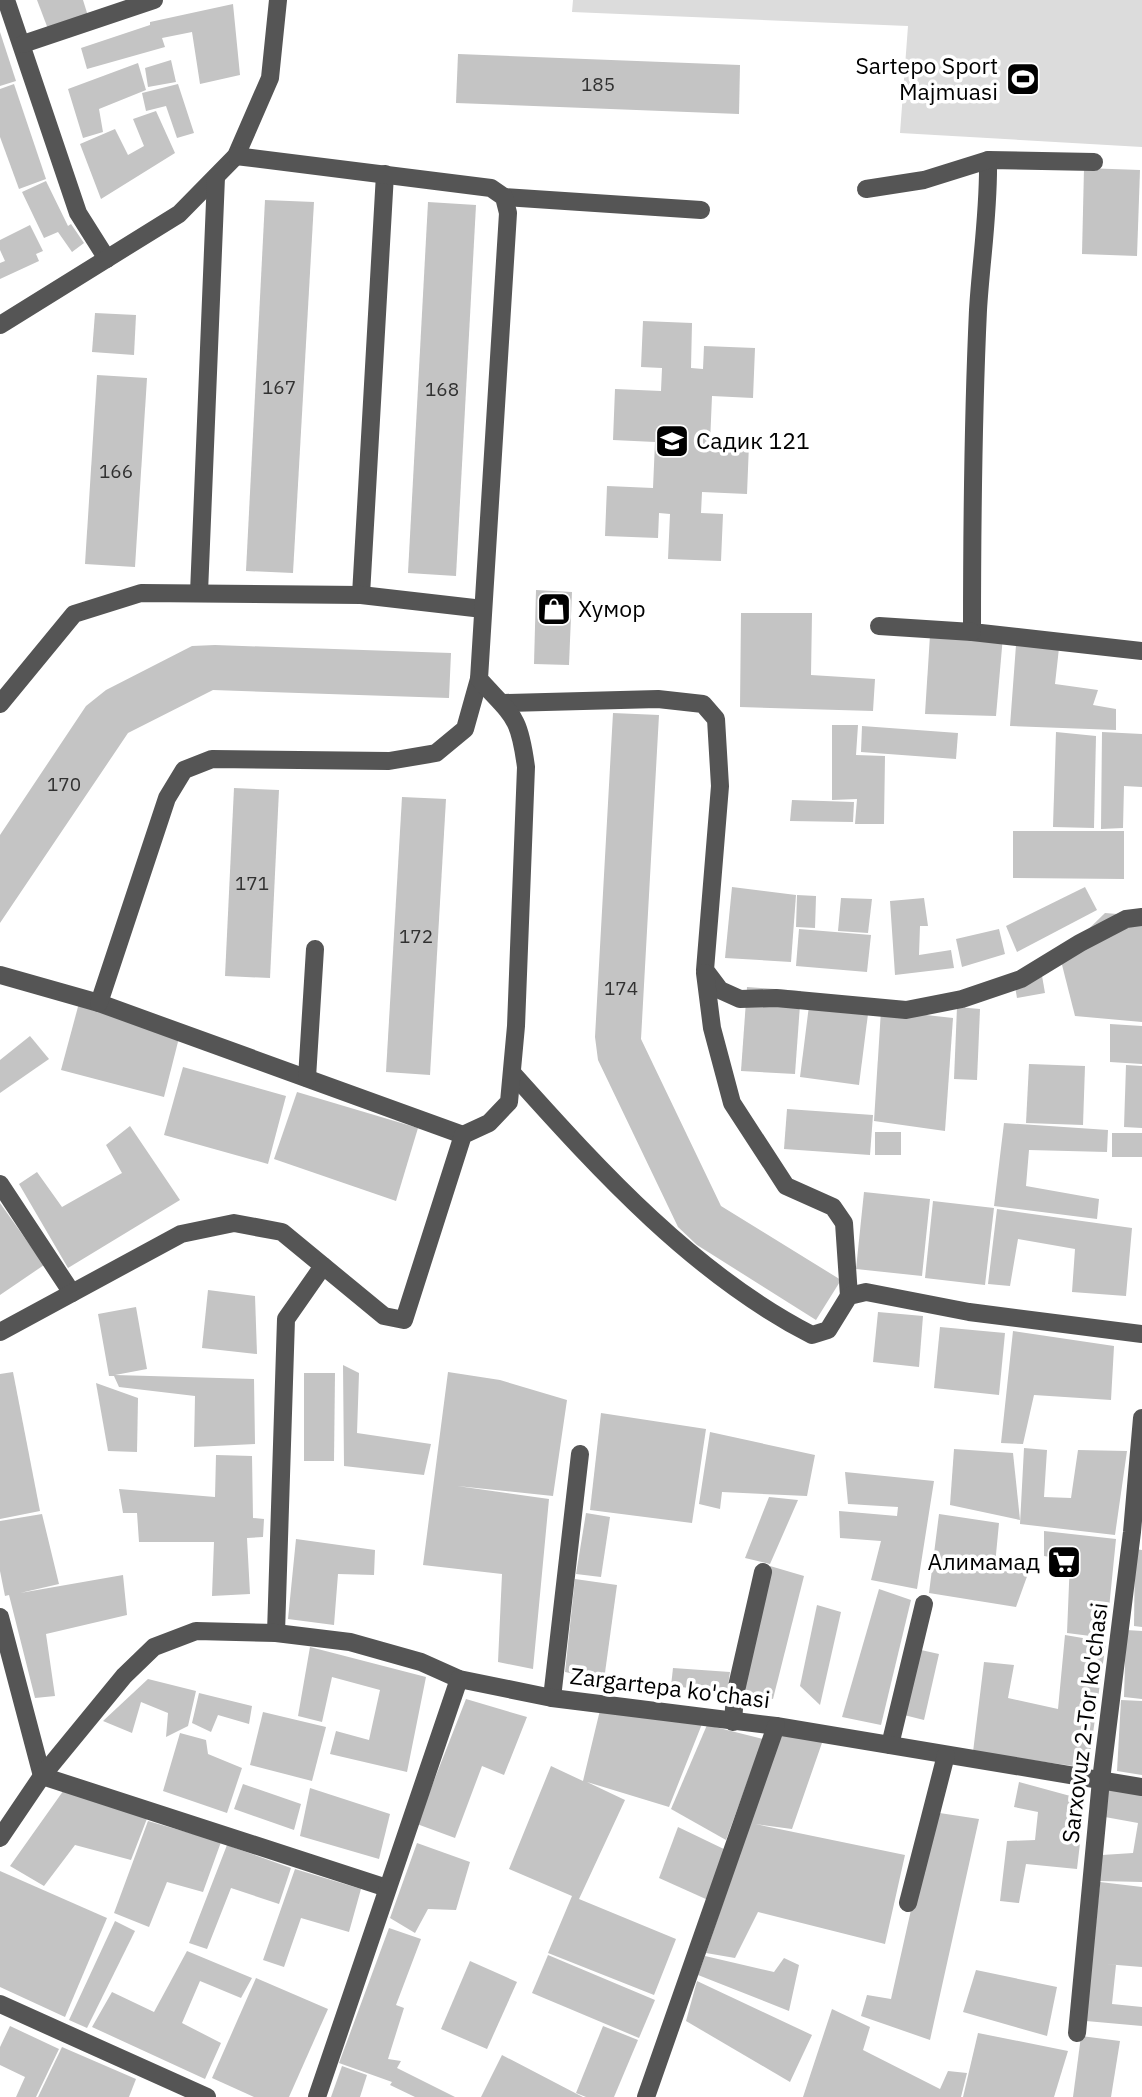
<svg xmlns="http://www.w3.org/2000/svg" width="1142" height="2097" viewBox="0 0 1142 2097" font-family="'IBM Plex Sans',sans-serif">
<rect width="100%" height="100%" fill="#fff"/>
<path fill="#dcdcdc" d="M573 0H1142V147L900 133 908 26 572 12Z"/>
<g fill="#c4c4c4">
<path d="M37 0H83L88 16 48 29Z"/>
<path d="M233 4 240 75 200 84 192 32 162 38 165 47 87 69 81 48 150 25V22Z"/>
<path d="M0 32 16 81 0 86Z"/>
<path d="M458 54 740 65 739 114 456 103Z"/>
<path d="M171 60 176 82 148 87 145 68Z"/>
<path d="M138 63 146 90 99 109 103 132 83 138 68 89Z"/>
<path d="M14 84 46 179 19 189 0 137V89Z"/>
<path d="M178 84 194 133 177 138 166 106 146 111 142 93Z"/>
<path d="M156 111 175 153 101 199 80 144 115 129 128 155 144 146 133 119Z"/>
<path d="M1084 168 1140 170 1137 256 1082 254Z"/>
<path d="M46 181 68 226 71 224 84 243 72 252 58 232 44 238 22 192Z"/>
<path d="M265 200 314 202 293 573 246 571Z"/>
<path d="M428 202 476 205 456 576 408 573Z"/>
<path d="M30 225 43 251 36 254 39 261 0 279V263L5 261 0 250V240Z"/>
<path d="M95 313 136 315 134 355 92 352Z"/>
<path d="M643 321 692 323 691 368 703 369 704 346 755 348 753 398 712 396 710 443 749 444 747 494 702 492 701 513 723 514 721 561 668 559 670 514 659 513 658 538 605 536 607 486 653 488 655 442 613 440 615 389 661 391 662 368 641 367Z"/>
<path d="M97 375 147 378 135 567 85 564Z"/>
<path d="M536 590 572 592 569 665 534 664Z"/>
<path d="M741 613H812L811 675 875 679 873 711 740 707Z"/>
<path d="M930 635 1003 636 996 716 925 714Z"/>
<path d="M215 645 451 653 449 698 213 690 128 733 0 923V835L86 706 106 690 192 646Z"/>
<path d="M1016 645 1059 648 1055 684 1098 690 1093 705 1116 709V730L1010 726Z"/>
<path d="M613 713 659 715 641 1039 721 1206 841 1280 816 1320 697 1245 678 1227 598 1060 595 1037Z"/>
<path d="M832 725H858L856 755 885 756 884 824H855L857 799 832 800Z"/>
<path d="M862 726 958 733 956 759 861 752Z"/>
<path d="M1056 732 1096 736 1094 828 1053 827Z"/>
<path d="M1102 732 1142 734V787L1124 786 1123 828 1101 829Z"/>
<path d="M234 788 279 790 270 978 225 976Z"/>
<path d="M402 797 446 799 430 1075 386 1072Z"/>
<path d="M792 800 854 802 853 822 790 821Z"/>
<path d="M1013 831H1124V879L1013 878Z"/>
<path d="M732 887 796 895 791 962 725 958Z"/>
<path d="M1085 887 1097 910 1017 952 1006 926Z"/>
<path d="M797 895 816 896 815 928 796 927Z"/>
<path d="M841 898 872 899 868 933 838 931Z"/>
<path d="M924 898 928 926H920L919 955 951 950 954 968 895 975 890 901Z"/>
<path d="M1105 913 1142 916V1022L1075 1016 1060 957Z"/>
<path d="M799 929 871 935 867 972 796 966Z"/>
<path d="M999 929 1005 954 962 967 956 939Z"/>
<path d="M1041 970 1045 993 1017 998 1013 975Z"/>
<path d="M747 987 801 991 795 1074 741 1071Z"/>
<path d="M810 998 869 1006 859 1085 800 1077Z"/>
<path d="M79 1003 181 1030 164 1097 61 1070Z"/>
<path d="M957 1007 980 1009 977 1080 954 1079Z"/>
<path d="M881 1010 953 1018 945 1131 874 1121Z"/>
<path d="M1110 1024 1142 1026V1064L1110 1062Z"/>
<path d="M30 1036 49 1059 0 1093V1060Z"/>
<path d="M1029 1064 1085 1066 1083 1125 1026 1123Z"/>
<path d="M1126 1065 1142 1066V1128L1124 1127Z"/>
<path d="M183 1067 286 1096 268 1164 164 1135Z"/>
<path d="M297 1092 418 1128 396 1201 274 1159Z"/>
<path d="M787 1109 873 1115 870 1155 784 1149Z"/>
<path d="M1004 1123 1108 1130 1107 1152 1029 1150 1026 1186 1099 1199 1097 1219 994 1206Z"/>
<path d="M130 1126 180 1200 68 1268 19 1184 37 1172 62 1207 122 1173 106 1145Z"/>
<rect x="875" y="1132" width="26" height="23"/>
<rect x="1112" y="1133" width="30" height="24"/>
<path d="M864 1192 930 1199 922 1276 856 1269Z"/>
<path d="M933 1201 994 1208 985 1285 925 1278Z"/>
<path d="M0 1203 44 1265 0 1295Z"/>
<path d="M997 1209 1132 1228 1126 1296 1072 1292 1075 1249 1018 1239 1010 1286 988 1284Z"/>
<path d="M208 1290 255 1296 257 1354 202 1348Z"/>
<path d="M136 1307 147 1369 115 1375 254 1379 255 1444 194 1447 195 1396 119 1387 114 1376H109L98 1314Z"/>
<path d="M878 1312 923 1316 919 1367 873 1362Z"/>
<path d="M940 1327 1005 1333 999 1395 934 1388Z"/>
<path d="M1013 1331 1114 1346 1111 1400 1034 1395 1023 1444 1001 1443Z"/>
<path d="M343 1365 359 1373 357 1433 431 1444 424 1475 344 1466Z"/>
<path d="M13 1372 40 1511 0 1519V1374Z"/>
<path d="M448 1372 500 1380 567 1400 553 1496 457 1486 549 1499 533 1669 498 1662 502 1574 423 1565Z"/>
<path d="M304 1373H335L334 1461H304Z"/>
<path d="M96 1383 138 1398 137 1452 108 1451Z"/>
<path d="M601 1413 706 1429 692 1523 590 1510Z"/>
<path d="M710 1432 815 1455 807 1496 722 1492 720 1509 699 1504Z"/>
<path d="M1024 1448 1047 1450 1044 1497 1071 1498 1078 1450 1127 1451 1115 1535 1020 1524Z"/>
<path d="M954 1449 1013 1453 1020 1520 950 1505Z"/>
<path d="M216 1455 252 1456 253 1518 264 1519 263 1537 247 1538 250 1594 212 1596 214 1542H139L137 1513H123L119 1489 215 1497Z"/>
<path d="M845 1472 934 1481 917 1589 871 1580 881 1541 840 1538 839 1511 897 1516 898 1507 848 1504Z"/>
<path d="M769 1497 798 1500 770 1564 745 1558Z"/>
<path d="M586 1513 610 1517 601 1577 576 1574Z"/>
<path d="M42 1514 59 1584 20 1593 123 1575 127 1615 46 1634 55 1696 35 1698 9 1595 5 1596 0 1571V1521Z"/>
<path d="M939 1514 999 1523 995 1565 1029 1571 1016 1607 929 1593Z"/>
<path d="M1044 1531 1116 1539 1106 1638 1067 1633 1070 1560 1044 1556Z"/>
<path d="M296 1539 375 1550 374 1575 338 1574 334 1625 288 1619Z"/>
<path d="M1135 1549 1142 1550V1627L1134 1626Z"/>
<path d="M770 1566 804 1576 773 1699 738 1691Z"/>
<path d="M575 1579 617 1585 604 1680 565 1672Z"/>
<path d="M879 1589 911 1600 881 1725 842 1717Z"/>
<path d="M817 1605 841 1612 820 1705 800 1686Z"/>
<path d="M1126 1630 1142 1631V1699L1124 1697Z"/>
<path d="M1065 1635 1106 1642 1088 1768 973 1752 984 1662 1014 1665 1008 1698 1058 1709Z"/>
<path d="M310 1647 426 1677 407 1772 330 1754 336 1731 369 1740 380 1690 332 1677 322 1722 298 1716Z"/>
<path d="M921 1650 939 1654 924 1720 900 1714Z"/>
<path d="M673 1668 730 1672 727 1692 671 1686Z"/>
<path d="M148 1679 196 1691 188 1726 166 1737 168 1713 141 1702 132 1733 103 1721Z"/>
<path d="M199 1693 252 1706 249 1724 218 1715 211 1732 192 1723Z"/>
<path d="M466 1699 527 1717 504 1775 482 1766 455 1838 417 1824Z"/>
<path d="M1121 1700 1142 1701V1775L1117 1771Z"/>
<path d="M600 1710 702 1724 669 1807 587 1782 625 1800 579 1899 676 1939 654 1995 548 1953 572 1896 509 1869 551 1766 583 1781Z"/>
<path d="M263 1712 326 1727 312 1781 250 1765Z"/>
<path d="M707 1725 763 1739 726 1840 671 1809Z"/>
<path d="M777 1729 823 1740 792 1829 755 1824 905 1855 885 1944 758 1912 735 1958 706 1953 750 1823Z"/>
<path d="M180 1733 206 1740 208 1754 242 1768 227 1813 163 1791Z"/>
<path d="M1019 1782 1085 1800 1077 1869 1026 1864 1019 1903 1000 1901 1007 1841 1035 1840 1038 1812 1014 1807Z"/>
<path d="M243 1784 301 1804 294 1830 234 1809Z"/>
<path d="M1107 1785 1142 1791V1882L1100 1881 1102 1855 1133 1853 1138 1823 1105 1817Z"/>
<path d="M66 1787 148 1816 131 1860 75 1845 44 1886 10 1866Z"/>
<path d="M310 1788 390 1814 379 1859 300 1836Z"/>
<path d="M933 1812 979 1819 930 2040 861 2016 867 1995 891 1999Z"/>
<path d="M148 1821 221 1842 203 1892 167 1882 149 1927 114 1913Z"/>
<path d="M678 1827 728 1851 708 1900 659 1878Z"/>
<path d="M417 1843 470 1862 456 1910 428 1909 415 1933 390 1918Z"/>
<path d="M227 1845 291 1868 279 1904 231 1888 207 1949 189 1943Z"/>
<path d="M295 1869 361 1889 349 1932 301 1918 284 1967 263 1960Z"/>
<path d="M0 1871 107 1918 65 2017 0 1987Z"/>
<path d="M1100 1882 1142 1887V1967L1105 1964 1116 1965 1112 2004 1142 2007V2026L1086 2021Z"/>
<path d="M115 1921 135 1931 87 2028 69 2020Z"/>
<path d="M389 1928 421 1939 396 2005 404 2008 388 2059 401 2061 397 2068 455 2097H415L390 2085 392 2082 339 2063Z"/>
<path d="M187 1951 252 1978 241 1998 200 1981 182 2023 221 2043 205 2079 92 2027 112 1992 154 2012Z"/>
<path d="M548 1955 655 2000 639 2038 532 1993Z"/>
<path d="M705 1956 774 1972 784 1958 799 1965 789 2011 698 1975Z"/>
<path d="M470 1961 517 1982 487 2049 441 2029Z"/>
<path d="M976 1970 1057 1987 1047 2036 963 2012Z"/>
<path d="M256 1978 328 2009 289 2097H254L212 2078Z"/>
<path d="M697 1981 812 2035 790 2082 686 2021Z"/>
<path d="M832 2009 870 2027 863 2050 940 2089 948 2071 967 2073 961 2097H803Z"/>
<path d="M10 2026 59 2049 36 2097H16L25 2077 0 2065V2047Z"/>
<path d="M603 2026 638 2040 614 2097H586L576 2093Z"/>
<path d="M978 2033 1068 2051 1054 2097H963Z"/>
<path d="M1081 2036 1120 2041 1111 2097H1073Z"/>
<path d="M62 2047 136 2079 129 2097H38Z"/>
<path d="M502 2055 577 2094 583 2097H481Z"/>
<path d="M342 2066 367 2075 360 2097H331Z"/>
</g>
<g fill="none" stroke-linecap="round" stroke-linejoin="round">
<g stroke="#555" stroke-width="18">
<path d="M6 0 78 213 107 259"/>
<path d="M23 44 154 0"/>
<path d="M1094 162 988 160C989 211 981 260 978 310 973 417 972 524 972 632L1142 651"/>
<path d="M866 189 924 180 988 160"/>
<path d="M504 197 701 210"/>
<path d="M0 325 179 214 236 156 270 78 278 0"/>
<path d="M199 593 216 177"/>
<path d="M361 595 385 174"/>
<path d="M879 626 972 632"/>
<path d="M504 703 658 699 703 704 716 719 720 786 705 970 720 990 740 999 776 998 906 1010 962 999 1021 979 1080 943 1126 919 1142 917"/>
<path d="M0 704 74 614 141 593 361 595 483 609"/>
<path d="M705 973 712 1028 732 1103 786 1186 833 1207 844 1223 849 1296"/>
<path d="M0 975 99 1003 463 1135"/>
<path d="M99 1003 167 798 184 770 212 759 389 761 436 753 465 729 479 679"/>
<path d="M514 1075C601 1172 695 1275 812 1335L828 1330 849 1296 866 1292 969 1312 1142 1334"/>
<path d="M307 1078 315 949"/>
<path d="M0 1184 72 1293"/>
<path d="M0 1332 181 1234 234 1223 282 1232 384 1316 404 1320 463 1135 489 1123 509 1102 516 1026 526 767C519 714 513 717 479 679L508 213 504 197 491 188 236 156"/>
<path d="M0 1617 42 1776 387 1888"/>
<path d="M276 1633 286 1319 323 1266"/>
<path d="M552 1698 580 1454"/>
<path d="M733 1722 735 1695 763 1572"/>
<path d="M890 1745 924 1604"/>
<path d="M0 1838 42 1776 124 1676 154 1647 196 1631 276 1633 350 1642 421 1662 459 1679 552 1698 776 1726 1142 1787"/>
<path d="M908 1903 946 1755"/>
<path d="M0 2004 207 2097"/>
<path d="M1077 2033 1101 1780 1132 1532 1142 1418"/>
<path d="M317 2097 459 1679"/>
<path d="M646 2097 776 1726"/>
</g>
</g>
<defs>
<g id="stadium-square" transform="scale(1.75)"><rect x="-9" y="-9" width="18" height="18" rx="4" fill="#000" stroke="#fff"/><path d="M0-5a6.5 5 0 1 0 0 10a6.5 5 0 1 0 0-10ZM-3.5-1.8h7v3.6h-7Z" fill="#fff"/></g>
<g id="school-square" transform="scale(1.75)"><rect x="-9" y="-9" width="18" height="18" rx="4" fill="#000" stroke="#fff"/><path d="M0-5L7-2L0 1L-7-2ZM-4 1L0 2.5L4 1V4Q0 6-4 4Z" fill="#fff"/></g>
<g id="shop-square" transform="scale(1.75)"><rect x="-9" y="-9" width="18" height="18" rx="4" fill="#000" stroke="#fff"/><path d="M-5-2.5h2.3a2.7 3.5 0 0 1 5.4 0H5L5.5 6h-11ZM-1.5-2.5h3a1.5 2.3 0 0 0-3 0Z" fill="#fff"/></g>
<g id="supermarket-square" transform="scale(1.75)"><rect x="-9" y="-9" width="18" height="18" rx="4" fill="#000" stroke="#fff"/><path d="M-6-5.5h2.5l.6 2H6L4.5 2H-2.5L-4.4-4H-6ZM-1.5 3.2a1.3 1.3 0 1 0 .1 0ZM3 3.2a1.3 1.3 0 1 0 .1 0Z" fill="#fff"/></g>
</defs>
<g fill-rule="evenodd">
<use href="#stadium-square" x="1023" y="79"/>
<use href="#school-square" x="672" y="441"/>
<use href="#shop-square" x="554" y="609"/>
<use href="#supermarket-square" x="1064" y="1562"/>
</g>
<g text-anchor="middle" stroke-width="7" stroke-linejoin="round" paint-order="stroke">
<g font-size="19" fill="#313131">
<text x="598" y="91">185</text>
<text x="279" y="394">167</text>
<text x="442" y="396">168</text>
<text x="116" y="478">166</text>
<text x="64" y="791">170</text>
<text x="252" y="890">171</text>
<text x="416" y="943">172</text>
<text x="621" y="995">174</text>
</g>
<g font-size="23" fill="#000" stroke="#fff" text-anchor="end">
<text x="998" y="74">Sartepo Sport<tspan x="998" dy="26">Majmuasi</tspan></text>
<text x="696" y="449" text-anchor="start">Садик 121</text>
<text x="578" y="617" text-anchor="start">Хумор</text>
<text x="1040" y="1570">Алимамад</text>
</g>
<g font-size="23" fill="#000" stroke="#fff">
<text transform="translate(670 1688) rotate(7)" y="8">Zargartepa ko'chasi</text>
<text transform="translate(1085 1723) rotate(-83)" y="8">Sarxovuz 2-Tor ko'chasi</text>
</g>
</g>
</svg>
